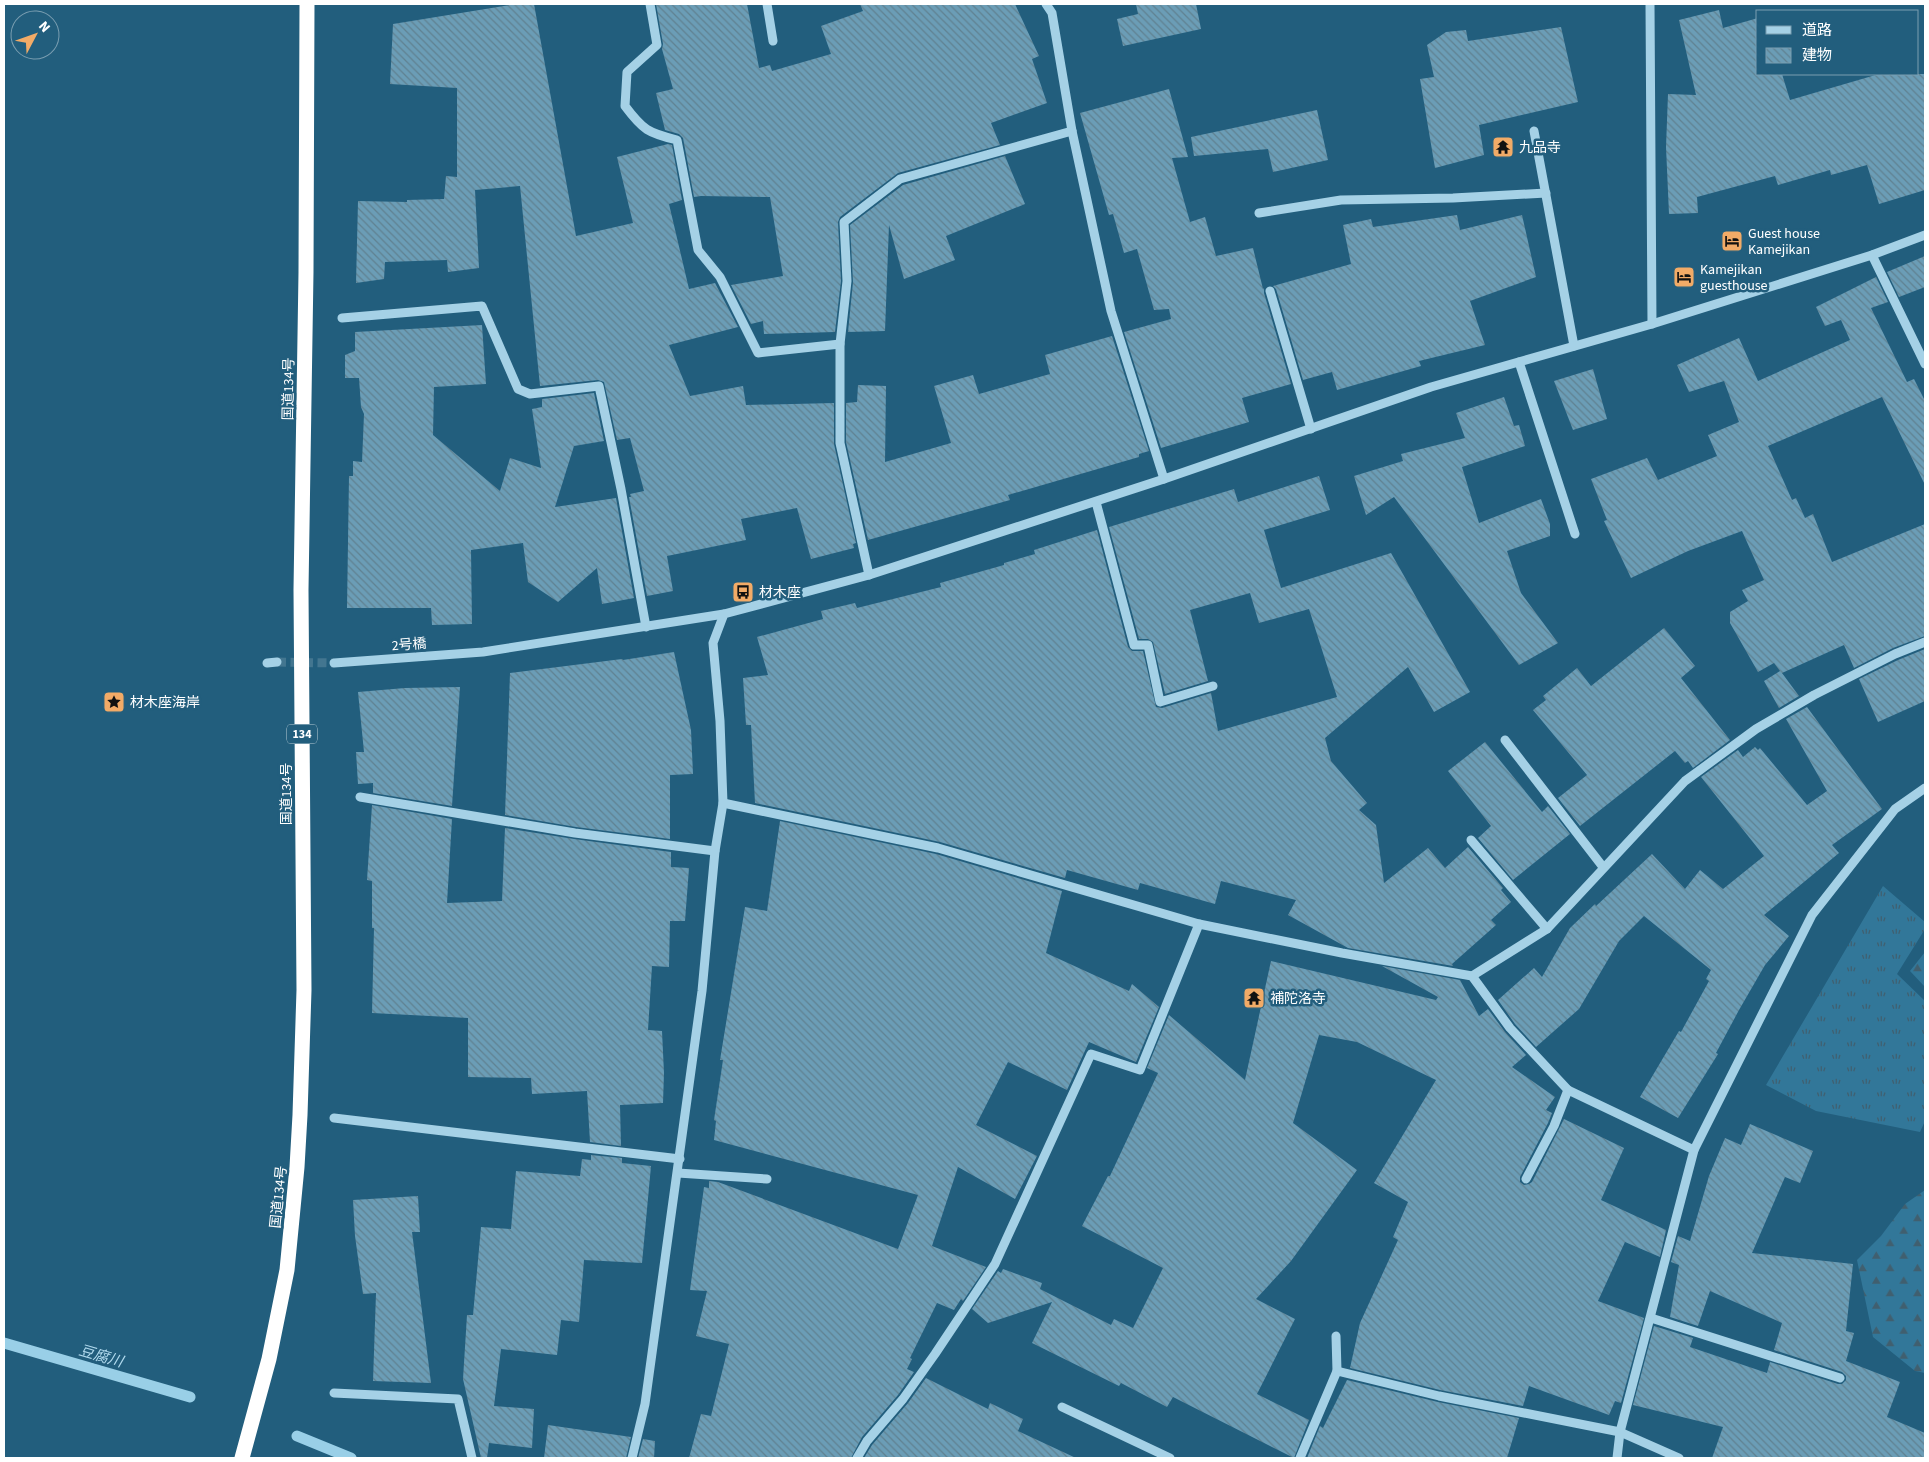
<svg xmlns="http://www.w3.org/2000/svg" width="1929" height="1462" viewBox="0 0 1929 1462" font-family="'Source Sans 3','Noto Sans JP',sans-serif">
<defs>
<pattern id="grass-tufts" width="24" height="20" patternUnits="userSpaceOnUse" patternTransform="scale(1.25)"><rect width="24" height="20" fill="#327799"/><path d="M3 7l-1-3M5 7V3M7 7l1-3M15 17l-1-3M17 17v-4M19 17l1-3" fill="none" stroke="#405f6f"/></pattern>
<pattern id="forest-firs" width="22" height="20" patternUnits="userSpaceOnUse" patternTransform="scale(1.25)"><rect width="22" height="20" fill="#327799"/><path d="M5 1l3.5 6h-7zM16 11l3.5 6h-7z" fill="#405f6f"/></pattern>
<pattern id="building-back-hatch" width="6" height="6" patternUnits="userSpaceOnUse" patternTransform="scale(1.25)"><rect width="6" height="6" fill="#6b9db6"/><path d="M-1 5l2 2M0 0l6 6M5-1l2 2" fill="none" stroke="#608191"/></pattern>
</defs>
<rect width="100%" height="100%" fill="#225e7d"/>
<path fill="url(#grass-tufts)" d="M1883 886 1925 922V929L1897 974 1925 1001V1121L1920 1132 1816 1111 1766 1085Z"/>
<g fill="url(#forest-firs)">
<path d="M1925 952V987L1910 971Z"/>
<path d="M1925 1190V1373L1915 1371 1873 1337 1857 1260 1881 1236 1905 1204Z"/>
</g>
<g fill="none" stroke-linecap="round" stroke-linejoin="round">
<g stroke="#99cfe7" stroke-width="11">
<path d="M4 1343 190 1397"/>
<path d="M297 1436 351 1458"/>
</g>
</g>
<g fill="url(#building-back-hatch)">
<path d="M516 4H534L576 236 633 223 617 157 668 144 672 145 682 200 669 204 689 289 715 283 738 327 669 345 690 396 743 386 746 405 834 403V444L856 543 853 544 854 548 811 559 797 508 741 519 746 540 667 556 673 591 647 596 629 497H631L630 494 644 491 630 438 617 440 604 382 598 380 540 386 520 186 475 190 479 268 448 272 447 260 385 262 384 279 356 283 358 201 407 202V200L444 199 446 176 457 177V88L390 84 393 24Z"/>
<path d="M656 4H747L759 68 770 65 772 71 831 54 821 26 863 11 860 4H1015L1039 56 1032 59 1047 103 991 123 1000 145 898 173 840 217 838 222 841 281 835 332 764 334 763 321 751 324 731 285 783 276 770 197 701 196 694 197 683 138 679 134 665 130 656 93 673 89 662 49 663 44Z"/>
<path d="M1136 4H1196L1201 29 1123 46 1117 19 1138 14Z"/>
<path d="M1719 10 1723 28 1758 18V74H1782L1790 100 1879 74H1925V190L1879 204 1867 165 1831 175 1830 170 1778 185 1775 176 1697 197 1698 213 1669 214 1666 147 1668 94 1696 95 1679 20Z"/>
<path d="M1561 27 1578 102 1479 125 1484 155 1435 168 1420 79 1434 77 1427 45 1446 32 1466 30 1468 41Z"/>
<path d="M1169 89 1188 157 1172 158 1190 222 1205 217 1216 256 1253 248 1263 289 1264 288V293L1291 384 1242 398 1249 422 1161 448 1124 332 1171 319 1169 309 1154 310 1137 249 1124 253 1113 214 1109 215 1080 113Z"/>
<path d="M1317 110 1328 160 1273 172 1268 149 1194 156 1191 137Z"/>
<path d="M1005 156 1025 204 946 236 955 260 904 279 889 225 885 331 848 332 853 282 850 225 903 185Z"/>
<path d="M1457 215 1460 230 1522 215 1536 277 1470 301 1485 345 1419 361 1421 366 1337 390 1332 372 1303 380 1276 289 1273 286 1351 264 1343 225 1371 219 1373 227Z"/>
<path d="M1925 256V287L1899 297 1887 272Z"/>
<path d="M1876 277 1888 302 1871 308 1907 382 1914 379 1925 401V485L1882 397 1768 446 1792 500 1796 498 1805 518 1813 514 1832 562 1925 524V636L1893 648 1854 668 1844 645 1782 673 1799 696 1779 708 1764 681 1780 671 1774 663 1758 672 1730 623V612L1748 601 1742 590 1764 580 1742 531 1688 551 1631 578 1604 521 1607 520 1591 479 1647 458 1658 480 1717 456 1708 435 1739 422 1724 381 1689 392 1677 365 1739 338 1758 381 1850 340 1841 320 1825 326 1816 307Z"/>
<path d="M482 325 486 384 434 387 433 435 500 491 510 458 541 468 532 409 542 407V399L594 393 604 441 574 446 555 507 616 498 634 598 602 604 597 568 558 602 528 582 523 543 471 550 472 624 432 625 431 608H347L349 476H353V461L362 462 364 414 361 407 359 378H345V355L355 351V332Z"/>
<path d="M1112 336 1149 451 1139 454V457L1008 495 1010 500 868 540 846 442V403L857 402 858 385 886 386 885 462 951 443 934 386 973 375 979 394 1050 374 1045 355Z"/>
<path d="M1593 369 1607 419 1573 430 1554 381Z"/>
<path d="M1504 397 1514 426 1519 425 1525 446 1462 467 1479 523 1541 499 1550 524V536L1507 551 1521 593 1558 643 1519 665 1394 497 1366 515 1354 476 1403 461 1401 454 1465 438 1456 413Z"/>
<path d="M1319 476 1330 510 1264 530 1281 588 1391 553 1470 692 1434 712 1408 667 1325 738 1331 761 1367 803 1359 810 1376 825 1384 883 1428 848 1445 868 1468 847 1503 888 1501 890 1511 902 1491 920 1496 925 1452 964 1453 966 1348 948 1288 915 1296 900 1221 881 1215 904 1140 883 1138 890 1067 870 1065 878 940 842 755 803 751 725H746L743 678 768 675 757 637 823 619 821 611 855 603 857 608 941 587 940 583 1004 565V563L1035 554 1034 550 1097 530 1128 647 1132 651H1143L1156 707 1162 708 1211 693 1218 731 1337 697 1309 609 1259 623 1250 593 1190 610 1208 681 1165 694 1153 642 1148 639H1139L1109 527 1234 489 1238 502Z"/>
<path d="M1664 628 1695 666 1681 678 1730 740 1693 768 1688 761 1685 763 1675 751 1580 826 1558 798 1587 775 1533 710 1546 700 1543 696 1577 668 1591 686Z"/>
<path d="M1925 649V701L1878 722 1859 679 1898 660Z"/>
<path d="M674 652 691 730 693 774 670 775V839L576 827 505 815 510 673 622 659 623 660Z"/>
<path d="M460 687 452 806 373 793V783L358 784 356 752H364L358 692 405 688Z"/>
<path d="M1807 707 1882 809 1832 845 1839 853 1764 915 1789 936 1765 965 1739 1010 1716 1053 1718 1054 1678 1118 1640 1097 1679 1031 1681 1032 1709 981 1706 979 1711 970 1644 916 1619 941 1579 1009 1536 1047 1515 1024 1498 1000 1534 968 1542 977 1570 928 1595 904 1596 906 1652 854 1685 889 1700 870 1723 889 1764 856 1701 777 1738 750 1743 757 1755 747 1758 750 1760 748 1807 805 1827 791 1786 719Z"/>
<path d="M1485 742 1542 812 1548 806 1570 834 1513 880 1478 838 1491 826 1448 771Z"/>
<path d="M372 805 452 819 447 903 502 901 505 828 574 839 671 852V867L689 868 685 921H670L669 967 652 966 648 1030 662 1031 664 1073 663 1103 620 1105 621 1146 590 1142 587 1091 532 1094 531 1078 468 1077V1018L372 1013 374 928H372V881L367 880Z"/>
<path d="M780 821 936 854 1062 891 1046 953 1129 991 1132 984 1159 1007 1136 1062 1089 1042 1067 1090 1008 1062 976 1125 1037 1156 1015 1199 958 1167 932 1246 986 1267 963 1301 961 1299 954 1310 937 1303 910 1358 912 1359 907 1369 914 1372 898 1395 862 1437 851 1458H689L701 1414 711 1416 729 1344 696 1336 707 1291 690 1290 704 1187 709 1188V1181L718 1182 898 1249 918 1195 714 1140 716 1121 714 1120 723 1060H720L745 907 767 911Z"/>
<path d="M1271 961 1436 1000 1438 997 1382 966 1460 980 1479 1016 1488 1009 1505 1032 1526 1055 1512 1067 1555 1097 1546 1110 1552 1113 1548 1123 1520 1177V1182L1524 1185 1529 1184 1532 1182 1564 1119 1624 1148 1601 1200 1666 1230 1660 1257 1625 1242 1598 1301 1644 1318 1621 1403 1615 1401 1609 1415 1529 1386 1523 1406 1440 1390 1350 1368 1360 1323 1398 1240 1393 1237 1408 1202 1374 1183 1436 1080 1357 1042 1319 1035 1293 1123 1357 1170 1291 1261 1256 1299 1295 1319 1257 1394 1309 1420 1294 1458 1173 1397 1167 1407 1121 1383 1119 1386 1032 1343 1052 1302 988 1323 972 1309 998 1271 1001 1273 1003 1269 1042 1283 1040 1289 1111 1325 1114 1319 1133 1328 1163 1268 1082 1226 1108 1176H1110L1158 1073 1147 1068 1169 1015 1245 1080Z"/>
<path d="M1750 1124 1813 1151 1800 1183 1785 1177 1752 1253 1853 1264 1846 1331 1854 1333 1846 1361 1900 1382 1887 1417 1925 1433V1458H1712L1723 1427 1633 1405 1654 1326 1693 1338 1690 1347 1767 1373 1770 1362 1838 1384H1842L1846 1380V1376L1842 1372 1774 1350 1782 1323 1710 1291 1698 1326 1670 1317 1679 1265 1671 1262 1678 1236 1690 1241 1709 1176 1725 1138 1741 1145Z"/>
<path d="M591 1155 622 1158V1163L651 1166 642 1263 584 1260 579 1322 561 1320 557 1355 501 1349 494 1406 534 1409 532 1448 489 1443 487 1458H481L463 1379 467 1315H473L481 1227 511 1229 516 1171 580 1176 582 1159 591 1160Z"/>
<path d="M418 1196 420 1232H412L431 1383 373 1381 376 1293 363 1294 355 1236 353 1200Z"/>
<path d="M926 1378 988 1409 990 1403 1023 1419 1018 1431 1076 1458H864L872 1445 908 1403Z"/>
<path d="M1347 1380 1438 1402 1519 1418 1507 1458H1307L1320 1426 1323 1428Z"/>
<path d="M548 1425 631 1437 626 1458H544Z"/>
<path d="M643 1439 655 1441 654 1458H638Z"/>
</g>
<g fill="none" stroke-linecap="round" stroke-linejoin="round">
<path stroke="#437690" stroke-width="9" stroke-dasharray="9 4.5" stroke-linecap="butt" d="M277 662 334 663"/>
<g stroke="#a5d1e6" stroke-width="9">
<path d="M650 4 657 45 627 72 625 106C643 130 648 133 677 140L698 250 720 277 758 353 840 344"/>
<path d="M767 4 773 41"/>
<path d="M1046 4 1052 13 1072 131 1111 311 1164 479"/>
<path d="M1650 4 1652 324"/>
<path d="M1534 131 1574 346"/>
<path d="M1259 213 1341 200 1453 198 1546 193"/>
<path d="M1872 255 1925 364"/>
<path d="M1270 291 1311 429"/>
<path d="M342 318 482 306 518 389 530 394 599 386 621 489 646 627"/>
<path d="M1519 362 1575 534"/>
<path d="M1096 502 1134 645H1148L1160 702 1213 686"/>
<path d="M869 575 840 443V344L847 281 844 222 900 179 1072 131"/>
<path d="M267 663 277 662"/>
<path d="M334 663 483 652 724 614"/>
<path d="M1505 740 1603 867"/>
<path d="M360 797 575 833 715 851"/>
<path d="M723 803 938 848 1199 924 1342 953 1472 976 1510 1028 1568 1090 1694 1150"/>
<path d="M1471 840 1547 929"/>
<path d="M1472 976 1547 929 1685 781 1756 729 1814 695 1895 654 1925 642"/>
<path d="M334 1118 680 1159"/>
<path d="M678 1173 767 1179"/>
<path d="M1526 1179 1554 1126 1568 1090"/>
<path d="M1651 1318 1840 1378"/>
<path d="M1336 1336 1337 1371"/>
<path d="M334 1393 458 1399 472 1458"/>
<path d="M1062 1407 1170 1458"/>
<path d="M632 1458 645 1404 702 991 715 851 723 803 720 721 713 643 724 614 869 575 1164 479 1431 387 1652 324 1872 255 1925 235"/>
<path d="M857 1458 867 1441 903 1399 935 1354 995 1264 1091 1054 1140 1070 1199 924"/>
<path d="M1300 1458 1337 1371 1439 1396 1620 1432 1679 1458"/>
<path d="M1617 1458 1620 1432 1694 1150 1812 915 1895 809 1925 788"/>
</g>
<path stroke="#fff" stroke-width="15" d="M242 1458 269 1359 287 1270 297 1167 300 1115 304 990 301 590 306 272 307 4"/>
</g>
<defs>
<g id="temple-square" transform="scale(1.125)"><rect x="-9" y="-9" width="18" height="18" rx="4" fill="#f2ab67" stroke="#225e7d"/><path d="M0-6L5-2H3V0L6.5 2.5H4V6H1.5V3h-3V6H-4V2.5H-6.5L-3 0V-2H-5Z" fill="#111"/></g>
<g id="hotel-square" transform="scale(1.125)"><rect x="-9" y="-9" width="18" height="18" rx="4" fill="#f2ab67" stroke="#225e7d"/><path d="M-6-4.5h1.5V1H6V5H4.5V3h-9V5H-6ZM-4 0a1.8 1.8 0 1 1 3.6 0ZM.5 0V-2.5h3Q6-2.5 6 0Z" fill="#111"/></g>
<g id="bus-square" transform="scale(1.125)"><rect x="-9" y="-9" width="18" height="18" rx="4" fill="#f2ab67" stroke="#225e7d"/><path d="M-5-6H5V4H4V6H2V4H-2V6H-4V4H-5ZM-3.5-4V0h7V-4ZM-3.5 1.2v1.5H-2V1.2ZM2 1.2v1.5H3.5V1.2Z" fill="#111"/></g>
<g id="sight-square" transform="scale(1.125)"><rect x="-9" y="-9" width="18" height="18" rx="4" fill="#f2ab67" stroke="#225e7d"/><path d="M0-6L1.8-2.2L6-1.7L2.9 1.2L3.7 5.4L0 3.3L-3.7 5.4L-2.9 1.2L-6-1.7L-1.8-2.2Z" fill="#111"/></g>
</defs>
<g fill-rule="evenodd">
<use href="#temple-square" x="1503" y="147"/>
<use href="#hotel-square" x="1732" y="241"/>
<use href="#hotel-square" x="1684" y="277"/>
<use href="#bus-square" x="743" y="592"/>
<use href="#sight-square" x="114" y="702"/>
<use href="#temple-square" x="1254" y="998"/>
</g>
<g text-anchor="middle" stroke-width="5" stroke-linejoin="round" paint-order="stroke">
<rect fill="#225e7d" stroke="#bdcfd8" stroke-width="1" x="287" y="724.5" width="30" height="19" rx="4"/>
<g font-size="12" font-weight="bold" fill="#fff">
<text x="302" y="738">134</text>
</g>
<g font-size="14" fill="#fff" stroke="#225e7d" text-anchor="start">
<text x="1519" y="152">九品寺</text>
<text x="1748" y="238">Guest house<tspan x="1748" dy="16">Kamejikan</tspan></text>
<text x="1700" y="274">Kamejikan<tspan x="1700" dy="16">guesthouse</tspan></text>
<text x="759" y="597">材木座</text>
<text x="130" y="707">材木座海岸</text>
<text x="1270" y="1003">補陀洛寺</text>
</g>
<g font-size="14" fill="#fff" stroke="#225e7d">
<text transform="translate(288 389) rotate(-89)" y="5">国道134号</text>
<text transform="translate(409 644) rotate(-4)" y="5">2号橋</text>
<text transform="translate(286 794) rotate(-90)" y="5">国道134号</text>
<text transform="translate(278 1197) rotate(-84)" y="5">国道134号</text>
</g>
<g font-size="15" font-style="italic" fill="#b1daee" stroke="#225e7d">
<text transform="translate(101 1356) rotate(16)" y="5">豆腐川</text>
</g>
</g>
<rect width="1929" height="1462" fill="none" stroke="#ffffff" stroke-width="10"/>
<rect x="1756" y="10" width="162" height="65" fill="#225e7d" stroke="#7a9eb1"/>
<rect x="1766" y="26" width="25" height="8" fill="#a5d1e6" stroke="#7a9eb1"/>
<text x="1802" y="35" font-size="15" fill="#ffffff">道路</text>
<rect x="1766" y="48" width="25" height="15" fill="url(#building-back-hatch)" stroke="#7a9eb1"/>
<text x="1802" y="60" font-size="15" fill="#ffffff">建物</text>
<g transform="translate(35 35) rotate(49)"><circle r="24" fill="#225e7d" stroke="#7a9eb1"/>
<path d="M0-4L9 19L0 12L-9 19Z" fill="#f2ab67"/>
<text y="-8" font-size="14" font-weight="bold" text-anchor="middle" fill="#ffffff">N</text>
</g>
</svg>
